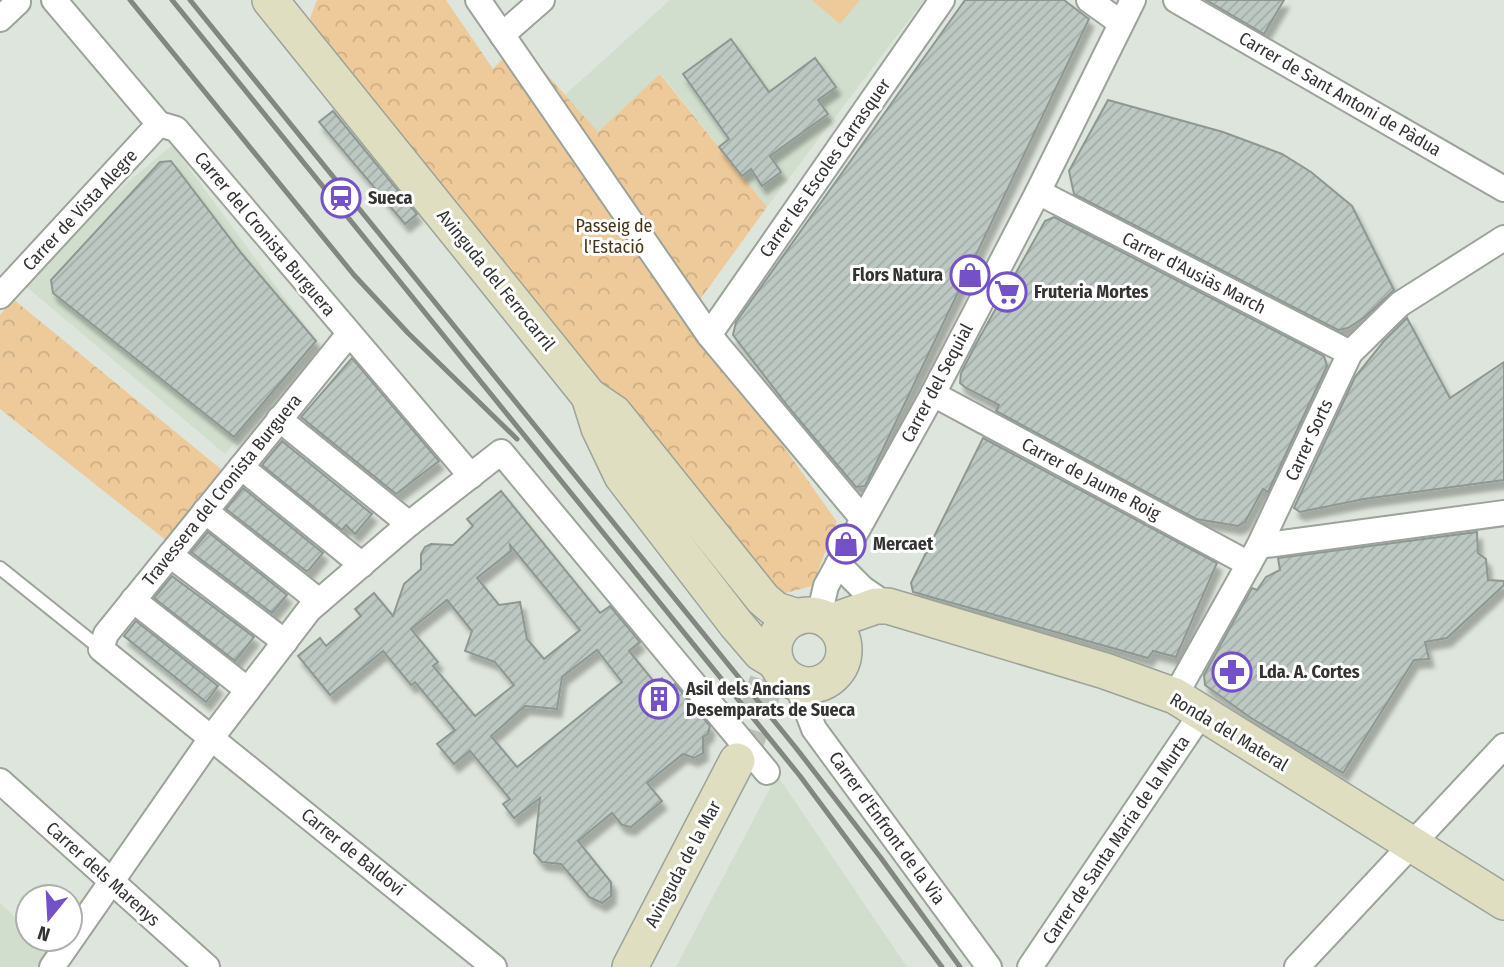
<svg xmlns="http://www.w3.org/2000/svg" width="1504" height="967" viewBox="0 0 1504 967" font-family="'Fira Sans Condensed',sans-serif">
<defs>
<pattern id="park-crowns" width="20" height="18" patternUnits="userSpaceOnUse" patternTransform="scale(1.75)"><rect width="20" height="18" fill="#eeca9a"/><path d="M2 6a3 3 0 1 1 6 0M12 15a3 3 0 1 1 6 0" fill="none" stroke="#cdae85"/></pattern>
<pattern id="building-hatch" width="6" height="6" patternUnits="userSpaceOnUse" patternTransform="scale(1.75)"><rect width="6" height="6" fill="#bdc8c3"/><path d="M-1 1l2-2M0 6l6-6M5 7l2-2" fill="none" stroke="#a3aca8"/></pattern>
<filter id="shadow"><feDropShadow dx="4.5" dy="8" stdDeviation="2" flood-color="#0004"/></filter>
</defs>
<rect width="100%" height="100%" fill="#dee5dc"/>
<g fill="#d1ddcd">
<path d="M670 0H924L767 207 661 74 598 132 565 95Z"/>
<path d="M172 145 316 341 225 454 16 278Z"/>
<path d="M777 775 907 967H676Z"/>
<path d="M0 903 28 930V939H38L49 949 36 967H0Z"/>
</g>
<path fill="#eeca9a" d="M812 0H860L840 24Z"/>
<g fill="url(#park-crowns)">
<path d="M317 0H446L493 69 518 42 598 132 660 74 767 207 688 316 723 360 837 522 812 586 778 595 753 577 323 44 310 18Z"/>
<path d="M13 299 222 470 167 541 0 409V315Z"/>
</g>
<g fill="url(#building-hatch)" stroke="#8e9893" stroke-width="2" fill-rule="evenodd" filter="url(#shadow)">
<path d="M965 0H1064L1089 19 870 476 865 486 856 487 790 409 733 335 736 322Z"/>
<path d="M1206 0H1284L1264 34Z"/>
<path d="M731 39 769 92 815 58 836 87 818 100 828 114 770 156 781 172 762 186 751 169 742 176 719 147 729 139 683 74Z"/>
<path d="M1108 100 1223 132 1282 154 1311 172 1352 206 1394 290 1365 317 1348 328 1338 330 1074 194 1069 171Z"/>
<path d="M333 111 417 214 405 224 319 122Z"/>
<path d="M171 161 242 254 316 341 234 437 53 293 51 280 160 162Z"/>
<path d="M1054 217 1324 356 1327 366 1268 492 1263 489 1245 522 1238 526 1196 519 996 411 999 405 966 388 960 383 961 373 976 344 1045 221Z"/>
<path d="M1407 318 1450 398 1504 362V480L1364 499 1300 512 1294 508 1355 377 1384 341Z"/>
<path d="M352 358 439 461 396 494 301 417Z"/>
<path d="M983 438 1217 563 1176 657 1153 651 1148 658 913 592 911 583Z"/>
<path d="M282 441 372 514 355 534 346 525 342 530 262 465Z"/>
<path d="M243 488 323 553 309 570 306 571 226 509Z"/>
<path d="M501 491 600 613 610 606 640 642 629 651 655 683 662 678 670 688 675 684 710 726 708 734 703 737V753L694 758 683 754 647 783 662 801 631 827 622 825 612 813 578 841 611 882V896L602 903 589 897 561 864 542 862 534 853 540 798 514 818 503 804 510 799 470 751 454 764 437 744 455 730 415 682 411 685 383 651 330 695 298 656 320 638 326 646 361 616 355 609 374 593 393 616 404 584 421 569V554L425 547 431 544 453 545 473 526 467 519ZM510 545 580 630 544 659 527 639 520 602 499 605 477 578 511 551ZM447 600 472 631 465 651 495 662 514 685 475 716 433 666 438 662 411 629ZM597 650 622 682 517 767 491 736 525 706 557 709 562 677Z"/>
<path d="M208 532 287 595 272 613 191 552Z"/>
<path d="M1477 532 1478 553 1486 559 1488 580 1504 581V585L1447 638 1425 642 1429 659 1414 660 1343 773 1251 718 1205 685 1204 675 1252 588 1257 590 1266 577 1280 570 1278 558Z"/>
<path d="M172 576 254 637 235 661 154 598Z"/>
<path d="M136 621 218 686 206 702 124 636Z"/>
</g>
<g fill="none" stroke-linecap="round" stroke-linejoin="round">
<path stroke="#bcc2ba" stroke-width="35" stroke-dasharray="35 18" stroke-linecap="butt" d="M737 761 746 744 767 681 761 631"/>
<g stroke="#9ca39a" stroke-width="16">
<path id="lane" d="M0 568 101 649"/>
</g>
<g stroke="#9ca39a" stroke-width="28">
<g id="street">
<path d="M54 0 159 124 176 129 471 476"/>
<path d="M478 0 709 335 863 519"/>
<path d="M1089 0 1121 23"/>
<path d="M1176 0 1504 189"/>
<path d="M0 19 18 2"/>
<path d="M502 35 542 0"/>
<path d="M1038 192 1350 353"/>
<path d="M0 296 159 124"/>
<path d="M349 334 106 634 101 649 494 967"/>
<path d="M709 335 942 0"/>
<path d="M933 394 1249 564"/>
<path d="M279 419 409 524"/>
<path d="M241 467 362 565"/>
<path d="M205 511 319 601"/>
<path d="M1259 546 1504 513"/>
<path d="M170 555 285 642"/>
<path d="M838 564 862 588 888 606"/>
<path d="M133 600 248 690"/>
<path d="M819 616 826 586 933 394 1038 192 1133 0"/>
<path d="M796 682 814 729 989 967"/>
<path d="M1175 696 1259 546 1350 353 1400 304 1504 238"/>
<path d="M0 781 207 967"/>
<path d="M52 967 212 737 309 610 409 524 501 452 767 772"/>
<path d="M1030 967 1201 714"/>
<path d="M1297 967 1504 746"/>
</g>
</g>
<g stroke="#9ca39a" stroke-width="38">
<g id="secondary">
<path d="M270 0 589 396 614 413 763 599 776 610 798 617"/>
<path d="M589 396 599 428 622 476 736 624 761 653 776 662"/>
<circle cx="809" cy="650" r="35"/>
<path d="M830 622 876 606H888L1105 671 1175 696 1504 902"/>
<path d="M630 967 737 761"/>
</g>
</g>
<use href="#lane" stroke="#fff" stroke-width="12"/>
<use href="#street" stroke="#fff" stroke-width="24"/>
<use href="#secondary" stroke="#e0dec1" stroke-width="35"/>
<g stroke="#838782" stroke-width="5">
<path d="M130 0 354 275 408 333 517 439"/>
<path d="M172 0 800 776 942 967"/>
<path d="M190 0 796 748 881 858 960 967"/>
</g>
</g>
<defs>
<g id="station-ring" transform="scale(2.0125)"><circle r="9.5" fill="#fff" stroke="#7450c9" stroke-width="1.5"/><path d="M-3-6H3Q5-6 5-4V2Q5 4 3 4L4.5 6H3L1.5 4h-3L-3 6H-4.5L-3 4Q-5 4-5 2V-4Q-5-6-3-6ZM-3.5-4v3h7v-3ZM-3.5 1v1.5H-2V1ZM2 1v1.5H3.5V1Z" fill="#7450c9"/></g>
<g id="shop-ring" transform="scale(2.0125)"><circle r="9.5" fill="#fff" stroke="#7450c9" stroke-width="1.5"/><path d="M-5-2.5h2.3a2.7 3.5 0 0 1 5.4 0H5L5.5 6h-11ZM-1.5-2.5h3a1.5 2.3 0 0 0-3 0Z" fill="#7450c9"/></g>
<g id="supermarket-ring" transform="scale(2.0125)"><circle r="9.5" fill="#fff" stroke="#7450c9" stroke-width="1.5"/><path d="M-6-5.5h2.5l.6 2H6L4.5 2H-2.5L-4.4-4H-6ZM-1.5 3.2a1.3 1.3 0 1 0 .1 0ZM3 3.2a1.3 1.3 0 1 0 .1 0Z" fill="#7450c9"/></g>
<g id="pharmacy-ring" transform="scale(2.0125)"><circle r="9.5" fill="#fff" stroke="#7450c9" stroke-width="1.5"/><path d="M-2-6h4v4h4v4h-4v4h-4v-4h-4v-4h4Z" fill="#7450c9"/></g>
<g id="building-ring" transform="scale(2.0125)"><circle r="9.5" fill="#fff" stroke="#7450c9" stroke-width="1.5"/><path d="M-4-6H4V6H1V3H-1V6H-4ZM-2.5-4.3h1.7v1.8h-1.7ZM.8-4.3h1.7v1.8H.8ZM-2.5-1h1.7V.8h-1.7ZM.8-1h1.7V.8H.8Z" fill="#7450c9"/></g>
</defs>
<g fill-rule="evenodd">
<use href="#station-ring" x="341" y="198"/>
<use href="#shop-ring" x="970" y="275"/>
<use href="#supermarket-ring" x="1007" y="292"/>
<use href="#shop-ring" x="846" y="544"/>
<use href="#pharmacy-ring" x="1232" y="672"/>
<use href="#building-ring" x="659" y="699"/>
</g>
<g text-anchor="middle" stroke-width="6" stroke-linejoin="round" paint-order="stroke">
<g font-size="18" fill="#323431" stroke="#fff">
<text transform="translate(1340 94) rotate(30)" y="6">Carrer de Sant Antoni de Pàdua</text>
<text transform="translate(825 168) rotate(-55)" y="6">Carrer les Escoles Carrasquer</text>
<text transform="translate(80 210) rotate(-47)" y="6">Carrer de Vista Alegre</text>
<text transform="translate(265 234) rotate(50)" y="6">Carrer del Cronista Burguera</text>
<text transform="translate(1194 273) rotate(27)" y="6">Carrer d'Ausiàs March</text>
<text transform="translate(496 280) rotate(51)" y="6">Avinguda del Ferrocarril</text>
<text transform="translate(937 383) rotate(-62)" y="6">Carrer del Sequial</text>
<text transform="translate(1309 440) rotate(-65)" y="6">Carrer Sorts</text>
<text transform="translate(1091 479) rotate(28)" y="6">Carrer de Jaume Roig</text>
<text transform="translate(222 490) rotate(-51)" y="6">Travessera del Cronista Burguera</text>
<text transform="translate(1229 732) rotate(31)" y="6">Ronda del Materal</text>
<text transform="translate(887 828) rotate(54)" y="6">Carrer d'Enfront de la Via</text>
<text transform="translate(1116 840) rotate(-56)" y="6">Carrer de Santa Maria de la Murta</text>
<text transform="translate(353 852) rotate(39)" y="6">Carrer de Baldoví</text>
<text transform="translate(683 864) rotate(-62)" y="6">Avinguda de la Mar</text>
<text transform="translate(103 874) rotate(42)" y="6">Carrer dels Marenys</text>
</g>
<g font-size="18" font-weight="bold" fill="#323431" stroke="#fff" text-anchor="start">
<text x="368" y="204">Sueca</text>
<text x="943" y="281" text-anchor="end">Flors Natura</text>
<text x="1034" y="298">Fruteria Mortes</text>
<text x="873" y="550">Mercaet</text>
<text x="1259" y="678">Lda. A. Cortes</text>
<text x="686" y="695">Asil dels Ancians<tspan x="686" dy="21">Desemparats de Sueca</tspan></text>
</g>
<g font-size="18" fill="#483211" stroke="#fff">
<text x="614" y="232">Passeig de<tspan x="614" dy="21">l'Estació</tspan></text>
</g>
</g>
<g transform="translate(49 918) rotate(198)"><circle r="33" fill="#ffffff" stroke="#adaead" stroke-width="2"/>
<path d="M0-5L12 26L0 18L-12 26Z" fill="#7450c9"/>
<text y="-10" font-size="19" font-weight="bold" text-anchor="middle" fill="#323431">N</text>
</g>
</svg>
